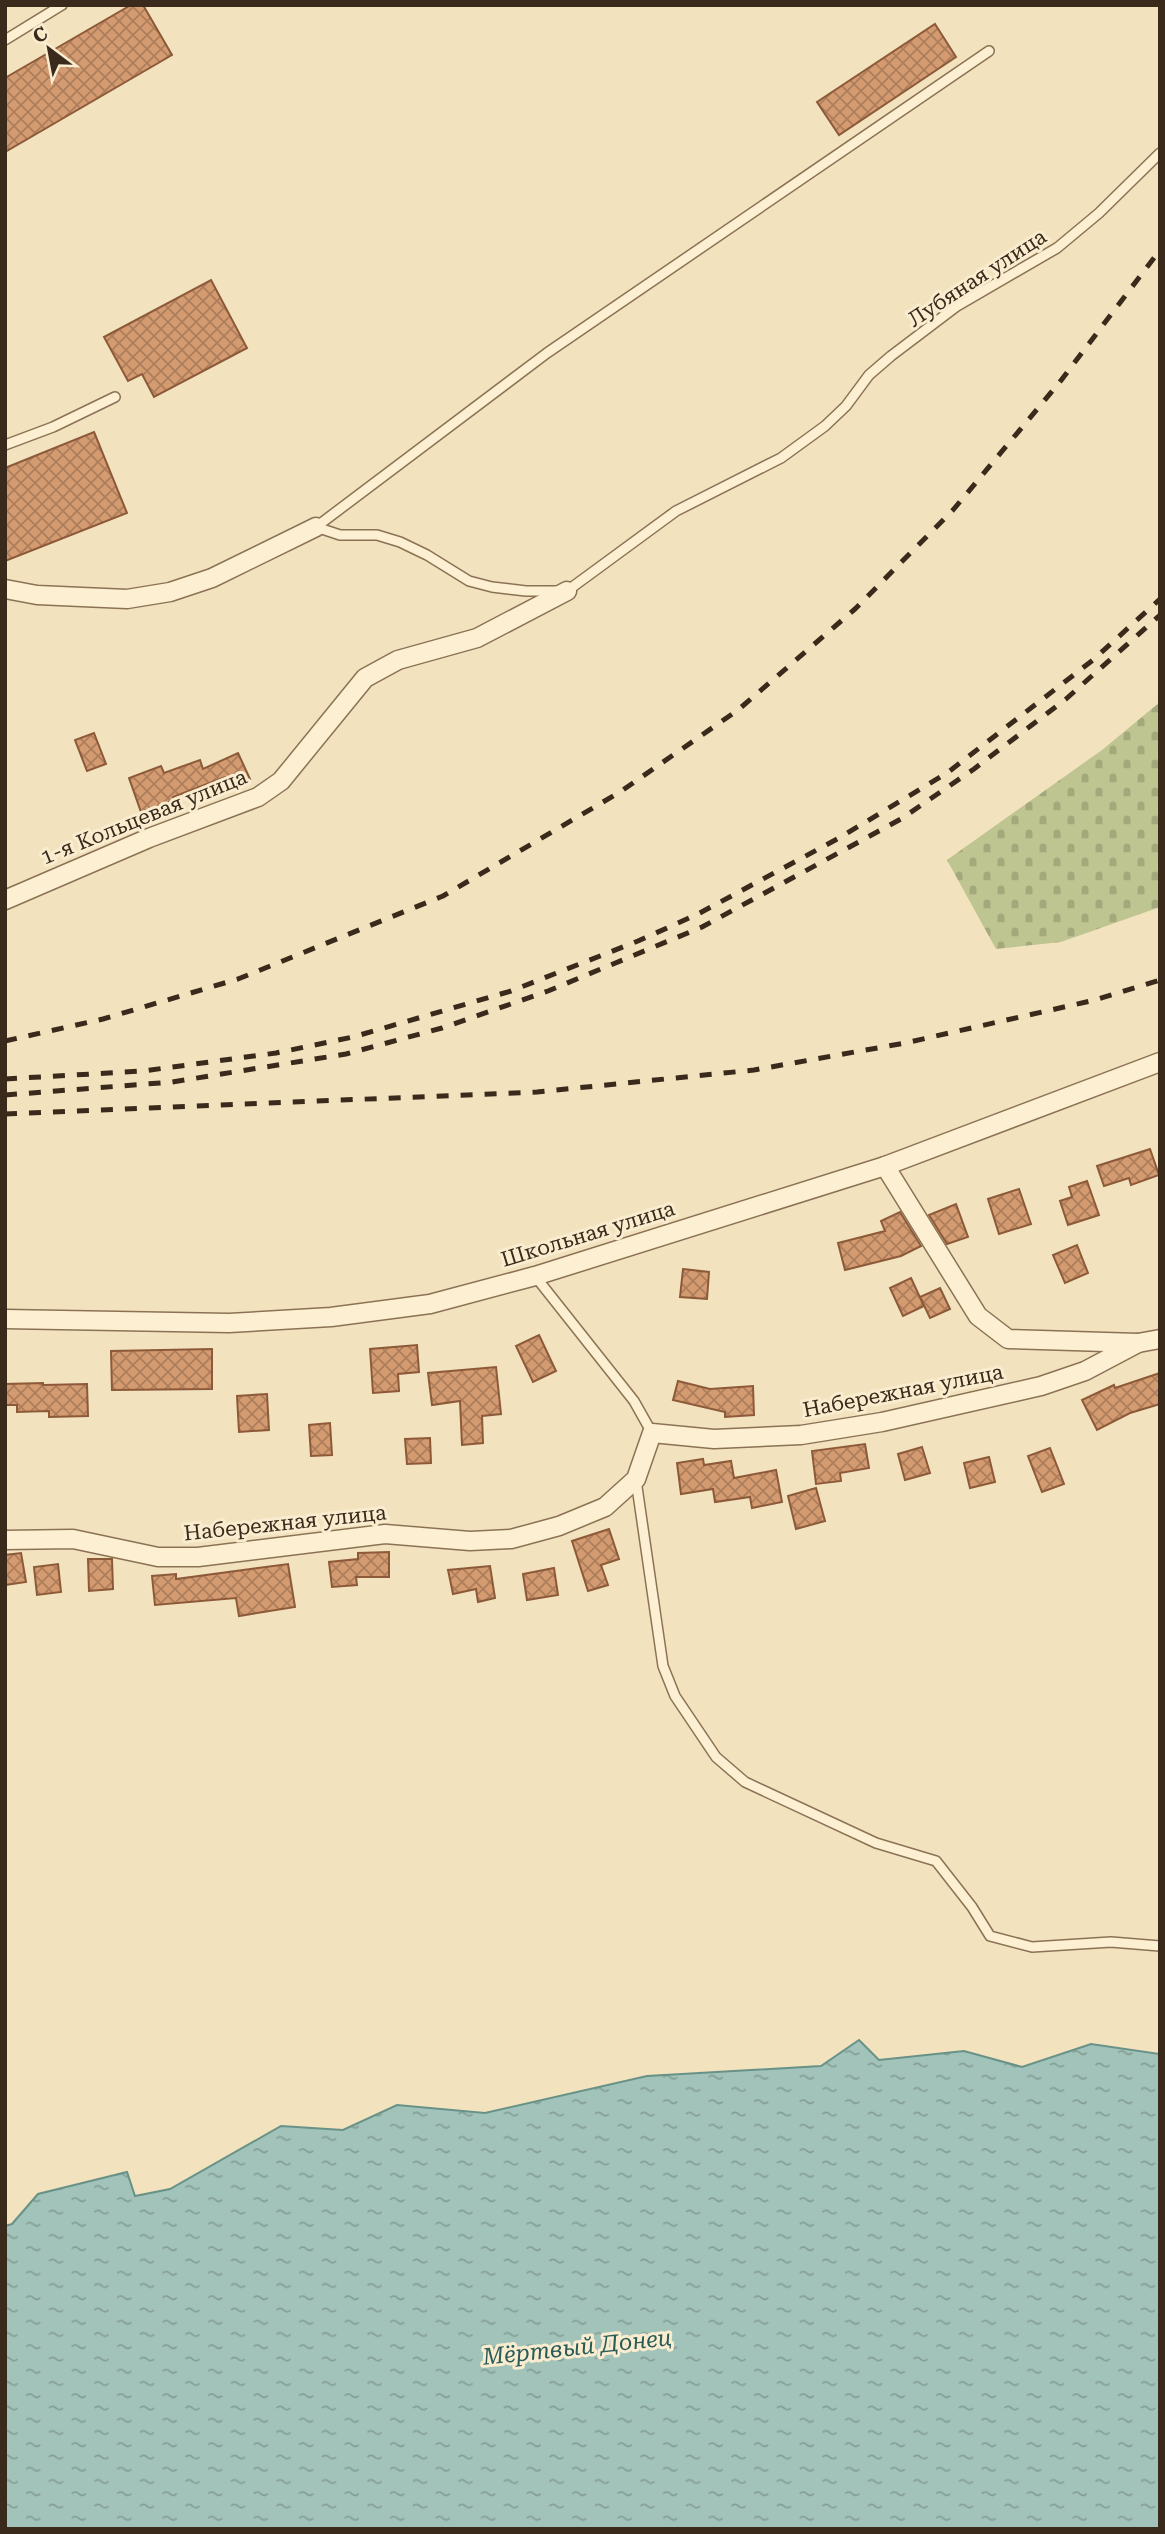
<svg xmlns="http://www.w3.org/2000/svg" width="1165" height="2534" viewBox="0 0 1165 2534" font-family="'Roboto Serif',serif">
<defs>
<pattern id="cemetery-stones" width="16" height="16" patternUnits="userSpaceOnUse" patternTransform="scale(1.75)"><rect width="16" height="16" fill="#bec591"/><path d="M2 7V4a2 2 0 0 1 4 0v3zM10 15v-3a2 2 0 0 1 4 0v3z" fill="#a4a97c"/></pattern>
<pattern id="water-ripples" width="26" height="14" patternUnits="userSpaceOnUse" patternTransform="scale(1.75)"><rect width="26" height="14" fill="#a2c3b9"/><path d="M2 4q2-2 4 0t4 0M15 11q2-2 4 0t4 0" fill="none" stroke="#859f96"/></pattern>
<pattern id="building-cross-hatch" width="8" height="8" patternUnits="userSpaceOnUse" patternTransform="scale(1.75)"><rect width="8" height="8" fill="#d49a70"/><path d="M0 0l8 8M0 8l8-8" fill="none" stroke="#ad7e5b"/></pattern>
</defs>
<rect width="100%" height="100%" fill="#f2e2be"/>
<path fill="url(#cemetery-stones)" d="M1160 702V907L1061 942 996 949 947 860 1102 750Z"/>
<path fill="url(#water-ripples)" stroke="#689287" stroke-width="2" d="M859 2040 879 2060 964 2051 1022 2067 1091 2044 1160 2054V2529H5V2226L12 2224 38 2194 127 2172 135 2196 170 2189 281 2126 343 2130 397 2105 485 2113 647 2076 821 2066Z"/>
<g fill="url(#building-cross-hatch)" stroke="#8d5a39" stroke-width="2">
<path d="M131 5H143L172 55 5 152V78Z"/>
<path d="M935 24 956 57 839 135 817 102Z"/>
<path d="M211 280 247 348 154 397 142 374 128 381 104 337Z"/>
<path d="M94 432 127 513 5 561V468Z"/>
<path d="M94 733 106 764 87 771 75 740Z"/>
<path d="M238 753 250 779 231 788 225 777 173 797 174 800 141 812 129 778 161 766 164 773 200 760 203 769Z"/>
<path d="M1150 1149 1159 1175 1131 1185 1129 1178 1104 1186 1097 1166Z"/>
<path d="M1087 1181 1099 1215 1068 1225 1060 1201 1072 1197 1069 1187Z"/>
<path d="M1019 1189 1031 1224 999 1234 988 1199Z"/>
<path d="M956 1204 968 1237 947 1244 929 1215Z"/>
<path d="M900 1212 921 1246 901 1256 845 1270 838 1243 885 1231 881 1221Z"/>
<path d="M1077 1245 1088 1273 1065 1283 1053 1255Z"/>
<path d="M683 1269 709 1272 707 1299 680 1297Z"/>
<path d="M911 1278 924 1306 903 1316 890 1288Z"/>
<path d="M940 1288 950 1309 930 1318 920 1297Z"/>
<path d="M539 1335 556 1371 533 1382 516 1346Z"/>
<path d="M417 1345 419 1372 398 1374 399 1391 373 1393 370 1349Z"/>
<path d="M212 1349V1389L112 1390 111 1351Z"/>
<path d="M496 1367 501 1414 482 1416 483 1443 462 1445 460 1401 432 1405 428 1373Z"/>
<path d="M1160 1373V1404L1130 1413 1097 1430 1082 1400 1114 1385 1115 1388Z"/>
<path d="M678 1381 710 1389 753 1386 754 1415 725 1417V1412L673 1400Z"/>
<path d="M43 1383V1385L87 1384 88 1416 49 1417V1411L17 1412V1405H5V1384Z"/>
<path d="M267 1394 269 1430 239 1432 237 1396Z"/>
<path d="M330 1423 332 1455 311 1456 309 1425Z"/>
<path d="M430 1438 431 1463 407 1464 405 1439Z"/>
<path d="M865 1444 869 1468 840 1473 841 1481 816 1484 812 1451Z"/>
<path d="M922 1447 930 1473 905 1480 898 1454Z"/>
<path d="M1050 1448 1064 1484 1042 1492 1028 1456Z"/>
<path d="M989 1457 995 1482 970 1488 964 1463Z"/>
<path d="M703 1459 704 1465 731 1461 734 1478 776 1470 782 1502 752 1508 750 1497 715 1502 713 1489 681 1494 677 1463Z"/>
<path d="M816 1488 825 1521 796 1529 788 1496Z"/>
<path d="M609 1529 619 1559 601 1565 608 1585 588 1591 572 1541Z"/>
<path d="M389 1552V1577H356L357 1585 332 1587 329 1562 358 1559V1553Z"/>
<path d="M21 1553 26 1582 5 1585V1555Z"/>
<path d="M88 1559H112L113 1589 89 1591Z"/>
<path d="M58 1564 61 1592 37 1595 34 1567Z"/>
<path d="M288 1564 295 1607 239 1616 236 1598 155 1605 152 1576 176 1574V1579Z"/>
<path d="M490 1566 495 1598 478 1602 476 1589 453 1594 448 1570Z"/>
<path d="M554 1568 558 1595 527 1600 523 1574Z"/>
</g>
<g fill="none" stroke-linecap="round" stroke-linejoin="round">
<g stroke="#8c7255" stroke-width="12">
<g id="lane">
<path d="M5 40 62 5"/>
<path d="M5 445 53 427 115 397"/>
<path d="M316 527 340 535H377L400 542 427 555 469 581 492 587 526 591H567L676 511 781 458 825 426 846 406 869 375 891 356 957 306 1057 248 1099 213 1160 153"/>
<path d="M316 527 547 353 989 51"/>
<path d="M535 1276 634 1401 652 1433"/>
<path d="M636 1480 663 1666 675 1696 716 1757 745 1782 876 1843 936 1861 972 1907 990 1936 1032 1947 1111 1942 1160 1946"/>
</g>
</g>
<g stroke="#8c7255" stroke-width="21">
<g id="street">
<path d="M5 589 37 595 127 599 170 592 212 578 316 527"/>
<path d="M5 900 149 838 258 797 281 781 365 678 398 660 477 638 567 591"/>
<path d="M885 1166 978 1316 1008 1339 1138 1343 1160 1339"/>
<path d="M5 1319 229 1323 331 1317 430 1304 535 1276 885 1166 1160 1062"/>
<path d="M5 1540 73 1539 158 1557H198L385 1534 470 1541 511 1539 559 1526 605 1507 636 1479 652 1433 714 1439 801 1435 882 1422 1041 1386 1085 1371 1138 1343"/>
</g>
</g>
<use href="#lane" stroke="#fcefd2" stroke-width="9"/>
<use href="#street" stroke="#fcefd2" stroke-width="18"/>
<g stroke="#3a2a1b" stroke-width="5" stroke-dasharray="12 12" stroke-linecap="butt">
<path d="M5 1041 103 1019 238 979 443 896 620 792 738 710 855 609 953 510 1059 383 1160 250"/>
<path d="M5 1079 143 1071 276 1053 353 1037 511 991 638 941 698 914 839 838 947 773 1093 660 1160 599"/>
<path d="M5 1095 172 1082 346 1054 442 1028 548 991 702 927 901 819 974 769 1066 699 1160 615"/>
<path d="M5 1114 537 1092 754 1070 905 1043 1095 1000 1160 980"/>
</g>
</g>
<g text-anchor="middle" stroke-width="6" stroke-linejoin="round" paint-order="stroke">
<g font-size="21" fill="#3a2a1b" stroke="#f9eccf">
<text transform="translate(977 278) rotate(-33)" y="7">Лубяная улица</text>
<text transform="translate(144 817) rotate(-22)" y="7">1-я Кольцевая улица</text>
<text transform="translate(588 1234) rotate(-17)" y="7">Школьная улица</text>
<text transform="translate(903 1391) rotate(-11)" y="7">Набережная улица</text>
<text transform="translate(285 1523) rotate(-6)" y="7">Набережная улица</text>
</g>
<g font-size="23" font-style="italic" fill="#295b58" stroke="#f9eccf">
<text transform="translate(577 2347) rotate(-6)" y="8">Мёртвый Донец</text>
</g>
</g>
<rect width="1165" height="2534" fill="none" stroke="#3a2a1b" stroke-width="14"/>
<g transform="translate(49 49) rotate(328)" stroke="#f9eccf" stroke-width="5" paint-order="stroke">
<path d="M0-5L12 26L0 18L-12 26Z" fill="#3a2a1b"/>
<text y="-10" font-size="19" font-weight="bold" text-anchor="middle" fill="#3a2a1b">С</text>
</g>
</svg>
